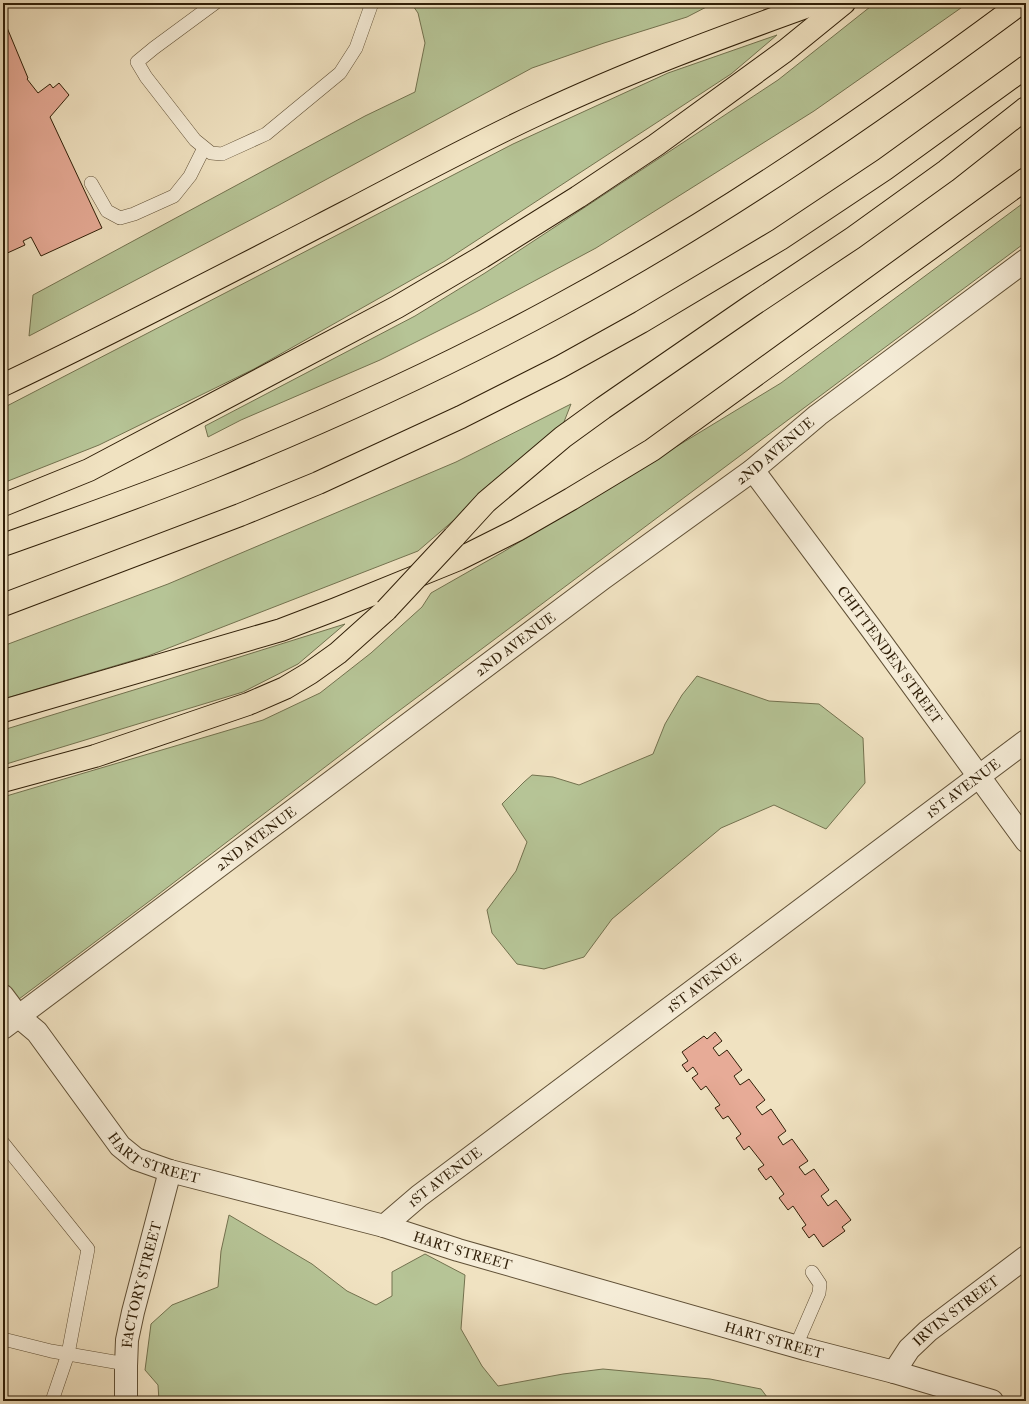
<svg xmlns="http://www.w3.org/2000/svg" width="1029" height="1404" viewBox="0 0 1029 1404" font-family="'IM FELL Double Pica',serif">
<rect width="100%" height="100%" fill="#f0e2c1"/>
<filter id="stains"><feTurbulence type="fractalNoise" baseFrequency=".005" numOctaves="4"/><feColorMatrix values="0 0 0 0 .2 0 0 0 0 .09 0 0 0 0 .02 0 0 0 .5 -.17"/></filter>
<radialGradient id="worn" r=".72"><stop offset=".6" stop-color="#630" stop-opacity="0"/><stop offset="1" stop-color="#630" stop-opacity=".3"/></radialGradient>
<g fill="#b6c496" stroke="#73724f">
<path d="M411 3H632L633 4 634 3H714L687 17 604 43 532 68 279 205 29 336 33 295 365 116 415 92 425 43 418 13Z"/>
<path d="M875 3H968L814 111 596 248 480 310 380 360 241 420 208 437 205 426 415 316 485 273 778 80Z"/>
<path d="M777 35 731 74 445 261 254 369 99 445 3 483V408L513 144 668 73Z"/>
<path d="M1026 201V242L388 719 151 900 3 1011V797L263 720 320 693 371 653 422 607 431 593 503 552 781 383Z"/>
<path d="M571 404 562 427 418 551 148 656 3 699V646L168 584 456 462Z"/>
<path d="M345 624 298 664 243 692 3 765V730L150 685Z"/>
<path d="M697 676 769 701 819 704 863 738 865 783 826 829 774 805 721 828 612 919 584 957 544 969 517 964 492 933 487 910 516 871 527 842 502 804 524 782 532 775 553 777 579 785 653 754 665 724 682 695Z"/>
<path d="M229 1215 312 1264 347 1291 376 1305 392 1296V1272L425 1254 465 1275 461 1329 482 1366 498 1386 563 1374 603 1369 710 1379 761 1389 770 1401H159L158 1385 145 1370 151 1324 172 1305 218 1287 221 1251Z"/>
</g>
<g fill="#e7ab97" stroke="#301f08">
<path d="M3 18 28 78 27 79 38 93 50 84 53 88 59 83 69 95 50 117 102 228 41 256 31 237 23 241 25 245 3 255Z"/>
<path d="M715 1032 722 1041 713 1048 719 1056 727 1050 742 1070 734 1076 740 1085 749 1079 765 1100 756 1107 762 1115 771 1109 786 1131 778 1137 783 1145 792 1139 808 1161 799 1167 805 1175 814 1169 829 1190 821 1196 828 1206 836 1200 851 1220 842 1227 845 1231 823 1247 814 1234 809 1238 802 1228 806 1225 793 1206 788 1210 779 1198 784 1194 771 1176 766 1180 758 1169 764 1165 749 1146 744 1150 736 1138 741 1134 728 1116 723 1119 715 1108 720 1105 706 1086 701 1090 692 1078 698 1074 693 1067 687 1072 682 1065 688 1061 682 1052 704 1036 707 1039Z"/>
</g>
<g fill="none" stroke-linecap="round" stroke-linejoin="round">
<g stroke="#605036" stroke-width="14">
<g id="service">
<path d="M215 3 154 48 137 62 146 77 195 140 211 153 222 154 266 134 340 73 356 48 372 3"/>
<path d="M91 183 107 211 120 218 134 214 174 196 190 176 204 148"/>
<path d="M3 1143 88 1249 68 1354 52 1401"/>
<path d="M3 1339 51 1351 126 1364"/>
<path d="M796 1346 819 1293 820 1284 812 1272"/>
</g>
</g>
<g stroke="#605036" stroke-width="24">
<g id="minor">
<path id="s1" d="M753 470 870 627 1026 841"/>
<path id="s2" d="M3 996 18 1016 37 1032 120 1146 136 1159 170 1171 384 1226 458 1250 805 1349 894 1372 992 1401"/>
<path id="s3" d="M3 1028 602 579 753 470 818 415 1026 260"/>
<path id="s4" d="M384 1226 419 1196 1026 741"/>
<path id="s5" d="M894 1372 909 1349 928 1331 1026 1257"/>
<path id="s6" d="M126 1401V1366L127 1340 133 1312 170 1171"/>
</g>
</g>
<g stroke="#301f08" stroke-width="24">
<g id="motorway">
<path d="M3 385C119 330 232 271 346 212 409 179 472 145 536 115 627 72 722 37 817 3"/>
<path d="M3 505 89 470 397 307 482 257 578 197 656 145 785 51 844 3"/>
<path d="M454 537 486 502 563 437 603 408 751 306 853 238 946 171 1026 108"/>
<path d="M3 545C73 520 142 496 211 468 329 420 446 367 558 306 721 218 873 113 1021 3"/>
<path d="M3 605 240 515 318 483 461 417 560 367 641 322 780 239 885 169 1026 67"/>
<path d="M3 711 281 630 336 609 459 559 517 530 571 499 652 450 1026 179"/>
<path d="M3 781 95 756 248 704 285 688 310 673 338 653 386 610"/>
</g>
</g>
<use href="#service" stroke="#f5ecd7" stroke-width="13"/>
<use href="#minor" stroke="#f5ecd7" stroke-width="22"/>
<use href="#motorway" stroke="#f0e2c1" stroke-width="22"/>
<g stroke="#301f08" stroke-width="24" stroke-linecap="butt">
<path id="motorway-bridge" d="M386 610 454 537"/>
</g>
<use href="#motorway-bridge" stroke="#f0e2c1" stroke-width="22"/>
</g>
<g text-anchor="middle" stroke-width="3.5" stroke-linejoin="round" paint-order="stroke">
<g font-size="14" fill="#301f08" stroke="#f5ecd7">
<text dy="5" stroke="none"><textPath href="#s3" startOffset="964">2ND AVENUE</textPath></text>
<text dy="5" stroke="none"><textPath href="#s3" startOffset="640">2ND AVENUE</textPath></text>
<text dy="5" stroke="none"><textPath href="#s1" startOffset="230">CHITTENDEN STREET</textPath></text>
<text dy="5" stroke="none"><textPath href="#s4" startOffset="726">1ST AVENUE</textPath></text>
<text dy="5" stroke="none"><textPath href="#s3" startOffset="316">2ND AVENUE</textPath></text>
<text dy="5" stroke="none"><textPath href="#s4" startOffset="402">1ST AVENUE</textPath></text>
<text dy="5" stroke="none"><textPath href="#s2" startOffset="227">HART STREET</textPath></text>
<text dy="5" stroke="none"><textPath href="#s4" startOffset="78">1ST AVENUE</textPath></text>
<text dy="5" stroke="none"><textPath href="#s2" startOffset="551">HART STREET</textPath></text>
<text dy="5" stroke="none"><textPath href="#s6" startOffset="118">FACTORY STREET</textPath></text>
<text dy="5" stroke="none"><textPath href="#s5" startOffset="88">IRVIN STREET</textPath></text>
<text dy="5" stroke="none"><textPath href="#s2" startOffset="875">HART STREET</textPath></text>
</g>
</g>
<rect width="1029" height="1404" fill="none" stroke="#f0e2c1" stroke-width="16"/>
<rect x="4" y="4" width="1021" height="1396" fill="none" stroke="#301f08" stroke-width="2"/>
<rect x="8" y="8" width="1013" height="1388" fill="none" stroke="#301f08"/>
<rect width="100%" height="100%" filter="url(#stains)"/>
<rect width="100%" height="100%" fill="url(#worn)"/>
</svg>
